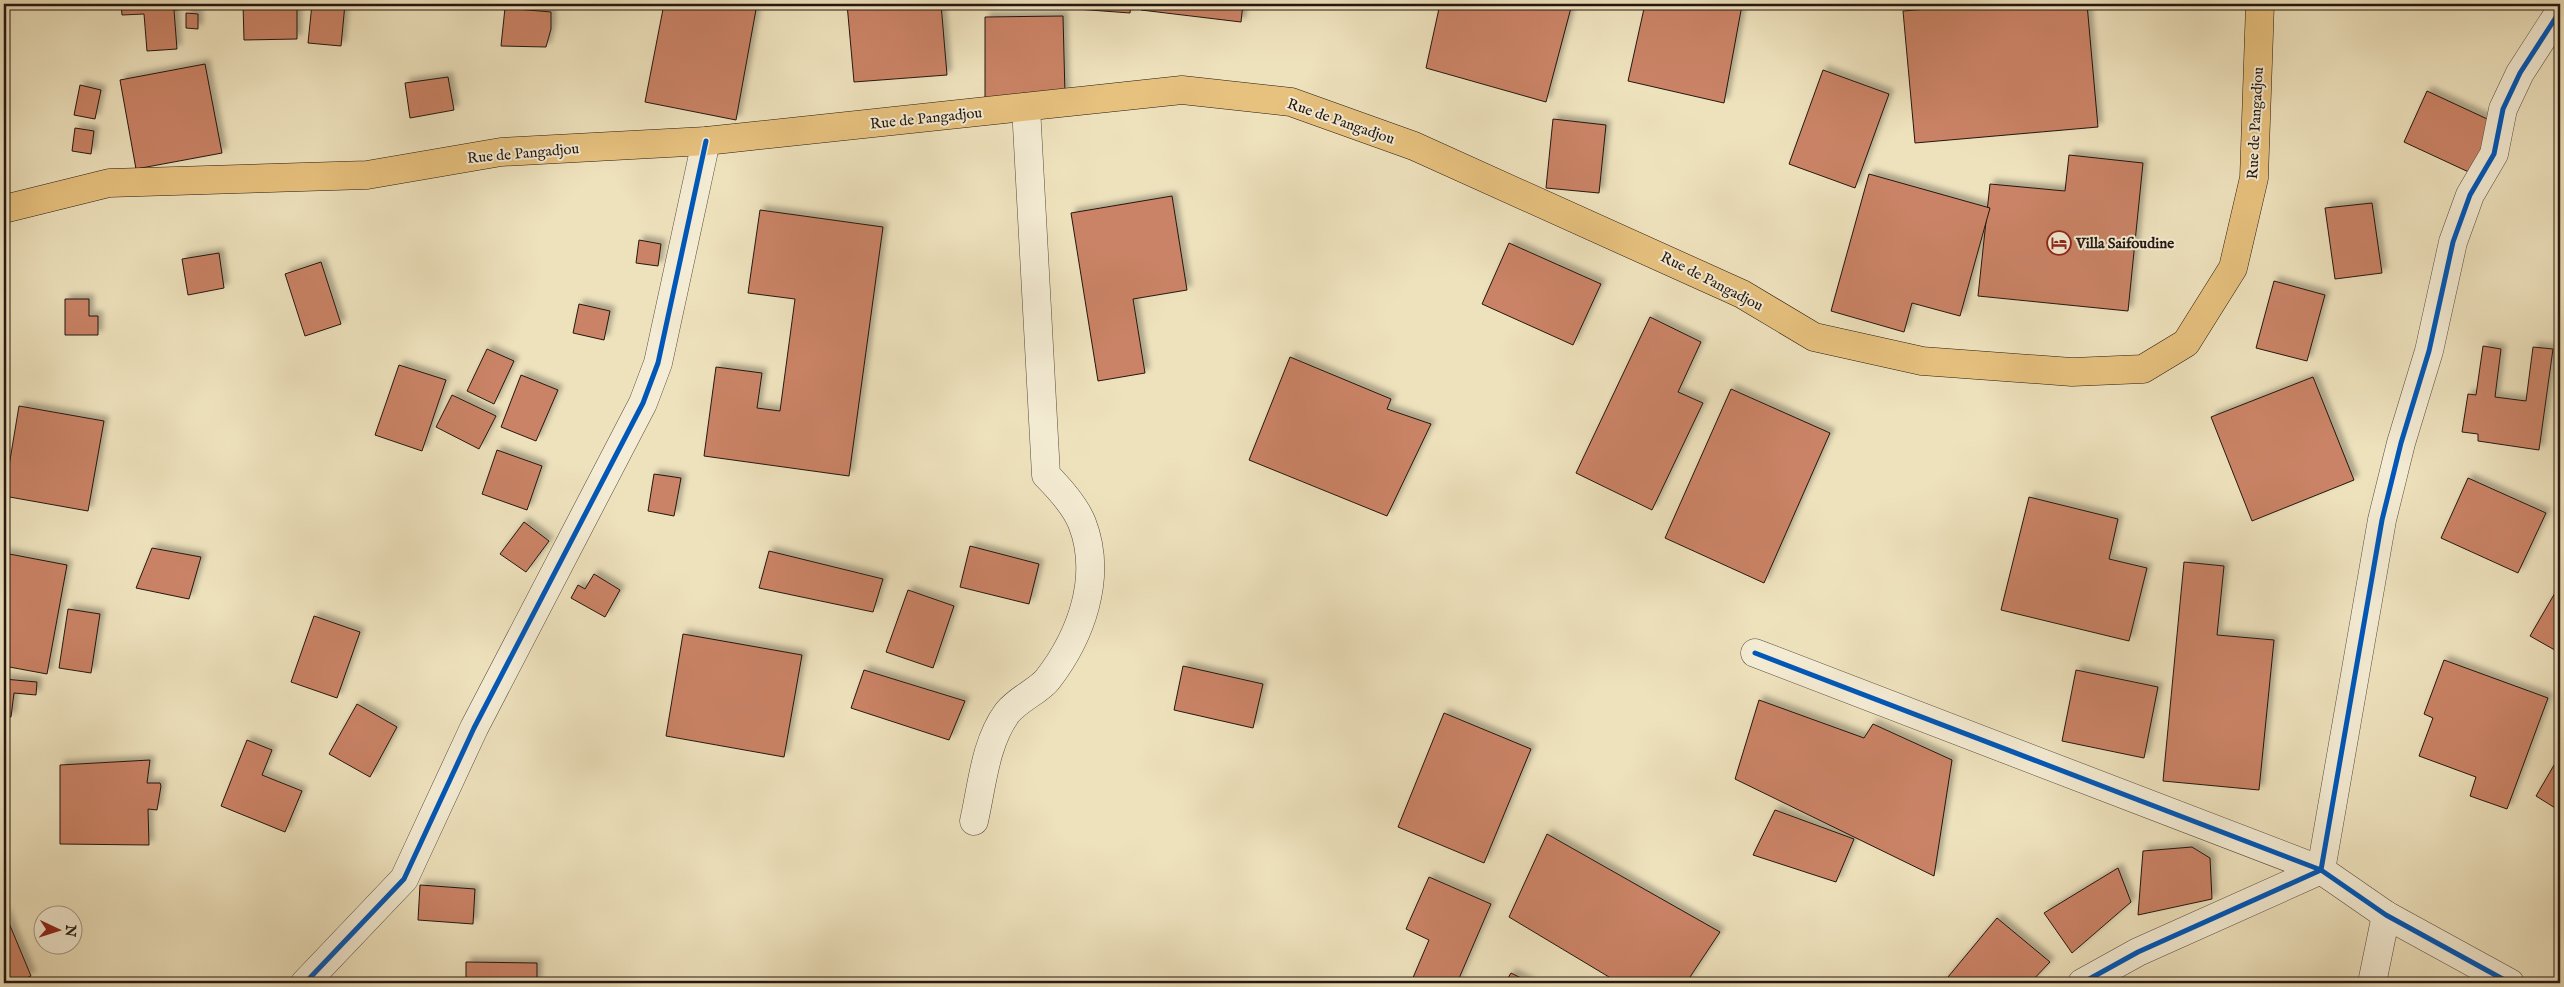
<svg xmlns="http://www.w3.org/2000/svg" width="2564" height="987" viewBox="0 0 2564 987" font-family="'IM FELL English',serif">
<defs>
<filter id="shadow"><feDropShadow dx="4.5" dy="-4.5" stdDeviation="2.5" flood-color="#0004"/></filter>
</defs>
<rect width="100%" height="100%" fill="#eee2bd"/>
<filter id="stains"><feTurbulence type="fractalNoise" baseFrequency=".004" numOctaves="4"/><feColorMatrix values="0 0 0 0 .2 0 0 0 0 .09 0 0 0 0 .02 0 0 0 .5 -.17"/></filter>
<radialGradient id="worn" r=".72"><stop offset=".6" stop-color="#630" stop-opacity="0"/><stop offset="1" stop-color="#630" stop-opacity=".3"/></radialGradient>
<g fill="#ca8366" stroke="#241710" filter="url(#shadow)">
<path d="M121 4H197L198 8 174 10 177 49 147 51 144 14 122 15Z"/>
<path d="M243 4H297V39L244 40Z"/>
<path d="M312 4H345L341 46 308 43Z"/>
<path d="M664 4H757L736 120 645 102Z"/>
<path d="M847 4H941L947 75 854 82Z"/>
<path d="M1063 4H1131L1130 13 1063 8Z"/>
<path d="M1142 4H1243L1241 22 1141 10Z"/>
<path d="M1440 4H1572L1546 102 1426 68Z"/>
<path d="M1645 4 1742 5 1724 103 1628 81Z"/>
<path d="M1990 4H2087L2098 127 1915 143 1903 11Z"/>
<path d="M505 8 551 12V29L546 47 501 46Z"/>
<path d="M186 13 198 14V29L186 28Z"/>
<path d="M1063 16 1065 95 985 98V17Z"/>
<path d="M205 64 222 153 136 169 120 80Z"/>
<path d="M1823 70 1889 94 1855 188 1789 164Z"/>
<path d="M448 77 454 110 410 118 405 83Z"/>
<path d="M80 85 101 90 95 119 74 115Z"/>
<path d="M2427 91 2498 124 2473 174 2404 142Z"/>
<path d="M1553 119 1606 125 1599 193 1546 188Z"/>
<path d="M75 128 94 131 91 154 72 151Z"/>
<path d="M2069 155 2143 163 2128 311 1978 296 1990 184 2065 191Z"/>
<path d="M1869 174 1990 208 1960 316 1912 303 1904 332 1831 311Z"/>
<path d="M1172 196 1187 290 1133 299 1145 373 1098 381 1071 213Z"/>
<path d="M2372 203 2382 273 2335 279 2325 208Z"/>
<path d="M760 210 883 227 849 476 704 456 716 367 762 373 757 408 780 411 795 299 748 293Z"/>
<path d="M639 240 661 244 658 266 636 263Z"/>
<path d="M1509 243 1601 284 1573 345 1482 304Z"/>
<path d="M219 253 224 288 188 295 182 259Z"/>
<path d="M321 262 341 324 305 336 285 274Z"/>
<path d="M2274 281 2325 295 2307 361 2256 348Z"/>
<path d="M65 299H89V316H98V335H65Z"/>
<path d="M579 304 610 311 604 340 573 333Z"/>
<path d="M1650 317 1701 342 1678 392 1703 403 1652 510 1576 473Z"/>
<path d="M2483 346 2501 349 2495 397 2526 401 2533 347 2553 349 2539 450 2478 441V434L2462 432 2468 394 2476 395Z"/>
<path d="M487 349 514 361 494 404 467 391Z"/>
<path d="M1290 357 1391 399 1387 409 1431 424 1387 516 1249 460Z"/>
<path d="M399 365 446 380 422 451 375 435Z"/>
<path d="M521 375 558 390 536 441 501 427Z"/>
<path d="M2313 377 2354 480 2252 521 2211 417Z"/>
<path d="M1731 389 1830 433 1764 583 1665 538Z"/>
<path d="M452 395 496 416 479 449 436 427Z"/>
<path d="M19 406 104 421 88 511 4 496Z"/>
<path d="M497 450 542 466 527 510 482 494Z"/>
<path d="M654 474 681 478 674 516 648 511Z"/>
<path d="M2468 478 2546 513 2518 573 2441 538Z"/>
<path d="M2029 497 2118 519 2109 559 2147 568 2129 641 2001 610Z"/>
<path d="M524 522 549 541 526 572 500 554Z"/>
<path d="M970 546 1039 564 1029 604 960 587Z"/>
<path d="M152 548 201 557 189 599 136 588Z"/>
<path d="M769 551 883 579 873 612 759 588Z"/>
<path d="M4 553 67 565 47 674 4 666Z"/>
<path d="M2184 562 2224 566 2217 635 2274 640 2259 790 2163 781Z"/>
<path d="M594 574 620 590 605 617 571 598 578 585 585 589Z"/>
<path d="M2559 586 2560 587V653L2530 636Z"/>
<path d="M908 590 954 606 933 668 886 652Z"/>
<path d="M68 609 100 614 91 673 59 668Z"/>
<path d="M314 616 360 632 337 698 291 682Z"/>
<path d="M683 634 802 655 784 757 666 736Z"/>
<path d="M2444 660 2548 698 2507 809 2470 796 2476 777 2419 756 2433 718 2424 714Z"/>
<path d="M1183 666 1263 684 1253 728 1174 710Z"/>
<path d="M864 670 965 701 949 740 851 708Z"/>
<path d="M2076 670 2158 687 2144 758 2062 741Z"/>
<path d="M4 679 37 682 36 695 14 693 11 717H4Z"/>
<path d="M1759 700 1864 738 1873 724 1952 760 1934 876 1735 779Z"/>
<path d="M357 704 397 727 370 777 329 754Z"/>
<path d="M1444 713 1531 749 1484 863 1398 827Z"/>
<path d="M247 740 272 750 262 775 302 791 285 832 221 806Z"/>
<path d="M2560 755V811L2536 796Z"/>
<path d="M150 760 147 783H160L161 786 157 810 148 809 149 845 60 844V765Z"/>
<path d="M1775 810 1854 839 1836 882 1753 855Z"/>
<path d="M1547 834 1720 932 1686 983H1619L1509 917Z"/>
<path d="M2192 847 2210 858 2212 899 2138 915 2143 851Z"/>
<path d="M2118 868 2131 902 2072 953 2044 913Z"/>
<path d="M1429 877 1491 904 1457 983H1419L1412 980 1429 940 1406 929Z"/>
<path d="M420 885 475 889 473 924 418 920Z"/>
<path d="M4 911 31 976 14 983H4Z"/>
<path d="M1997 918 2050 962 2030 983H1943Z"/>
<path d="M466 962 537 963V983H466Z"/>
<path d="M1511 973 1531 983H1505Z"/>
</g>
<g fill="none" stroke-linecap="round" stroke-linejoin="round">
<g stroke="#564a3b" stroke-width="29">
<g id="minor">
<path d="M1755 653 2321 870 2138 952 2082 983"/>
<path d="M974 821C982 786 985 743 1007 713 1019 698 1039 691 1048 679 1081 636 1103 577 1082 523 1075 506 1059 488 1046 475L1026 107"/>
<path d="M305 983 404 879 474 728 643 403 658 363 706 141"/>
<path d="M2372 983 2386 915"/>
<path d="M2510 983 2386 915 2321 870 2382 520 2401 443 2429 351 2453 242 2470 195 2494 154 2503 109 2520 73 2560 11"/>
</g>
</g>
<g stroke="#241710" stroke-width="29">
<path id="major" d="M4 209 109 183 367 175 501 152 706 141 1182 90 1291 102 1414 146 1742 294 1814 337 1922 361 2072 372 2143 369 2186 343 2233 268 2254 178 2260 4"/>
</g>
<use href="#minor" stroke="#f4ecd4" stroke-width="28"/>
<use href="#major" stroke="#e7c17e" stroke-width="28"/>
<g stroke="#f4ecd4" stroke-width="8">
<g id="cycleway">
<path d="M1755 653 2321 870 2138 952 2082 983"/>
<path d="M305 983 404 879 474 728 643 403 658 363 706 141"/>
<path d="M2510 983 2386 915 2321 870 2382 520 2401 443 2429 351 2453 242 2470 195 2494 154 2503 109 2520 73 2560 11"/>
</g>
</g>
<use href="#cycleway" stroke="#0057b8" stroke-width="5"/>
</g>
<defs>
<g id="hotel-ring" transform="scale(1.25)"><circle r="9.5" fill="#f4ecd4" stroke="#8f2418" stroke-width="1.5"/><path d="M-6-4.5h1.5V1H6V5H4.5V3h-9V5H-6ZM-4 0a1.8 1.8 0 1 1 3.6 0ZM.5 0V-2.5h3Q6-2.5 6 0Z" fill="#8f2418"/></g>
</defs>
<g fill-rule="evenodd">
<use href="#hotel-ring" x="2059" y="243"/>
</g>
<g text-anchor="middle" stroke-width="4" stroke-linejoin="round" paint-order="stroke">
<g font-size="15" fill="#241710" stroke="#f4ecd4">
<text transform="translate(926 118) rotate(-6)" y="5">Rue de Pangadjou</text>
<text transform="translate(1341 121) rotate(19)" y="5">Rue de Pangadjou</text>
<text transform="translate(2255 123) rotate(-87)" y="5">Rue de Pangadjou</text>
<text transform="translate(523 153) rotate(-5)" y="5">Rue de Pangadjou</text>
<text transform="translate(1712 281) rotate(27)" y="5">Rue de Pangadjou</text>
</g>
<g font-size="15" font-weight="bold" fill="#241710" stroke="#f4ecd4" text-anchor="start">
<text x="2076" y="248">Villa Saifoudine</text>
</g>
</g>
<rect width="2564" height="987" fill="none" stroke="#eee2bd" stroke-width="20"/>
<rect x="5" y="5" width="2554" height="977" fill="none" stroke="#241710" stroke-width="2.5"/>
<rect x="10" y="10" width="2544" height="967" fill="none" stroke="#241710"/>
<g transform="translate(58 930) rotate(94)"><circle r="24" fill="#f4ecd4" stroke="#a19786"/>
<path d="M0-4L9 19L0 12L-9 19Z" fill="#8f2418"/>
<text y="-8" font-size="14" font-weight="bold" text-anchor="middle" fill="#241710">N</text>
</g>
<rect width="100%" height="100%" filter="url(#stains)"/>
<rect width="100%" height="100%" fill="url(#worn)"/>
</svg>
